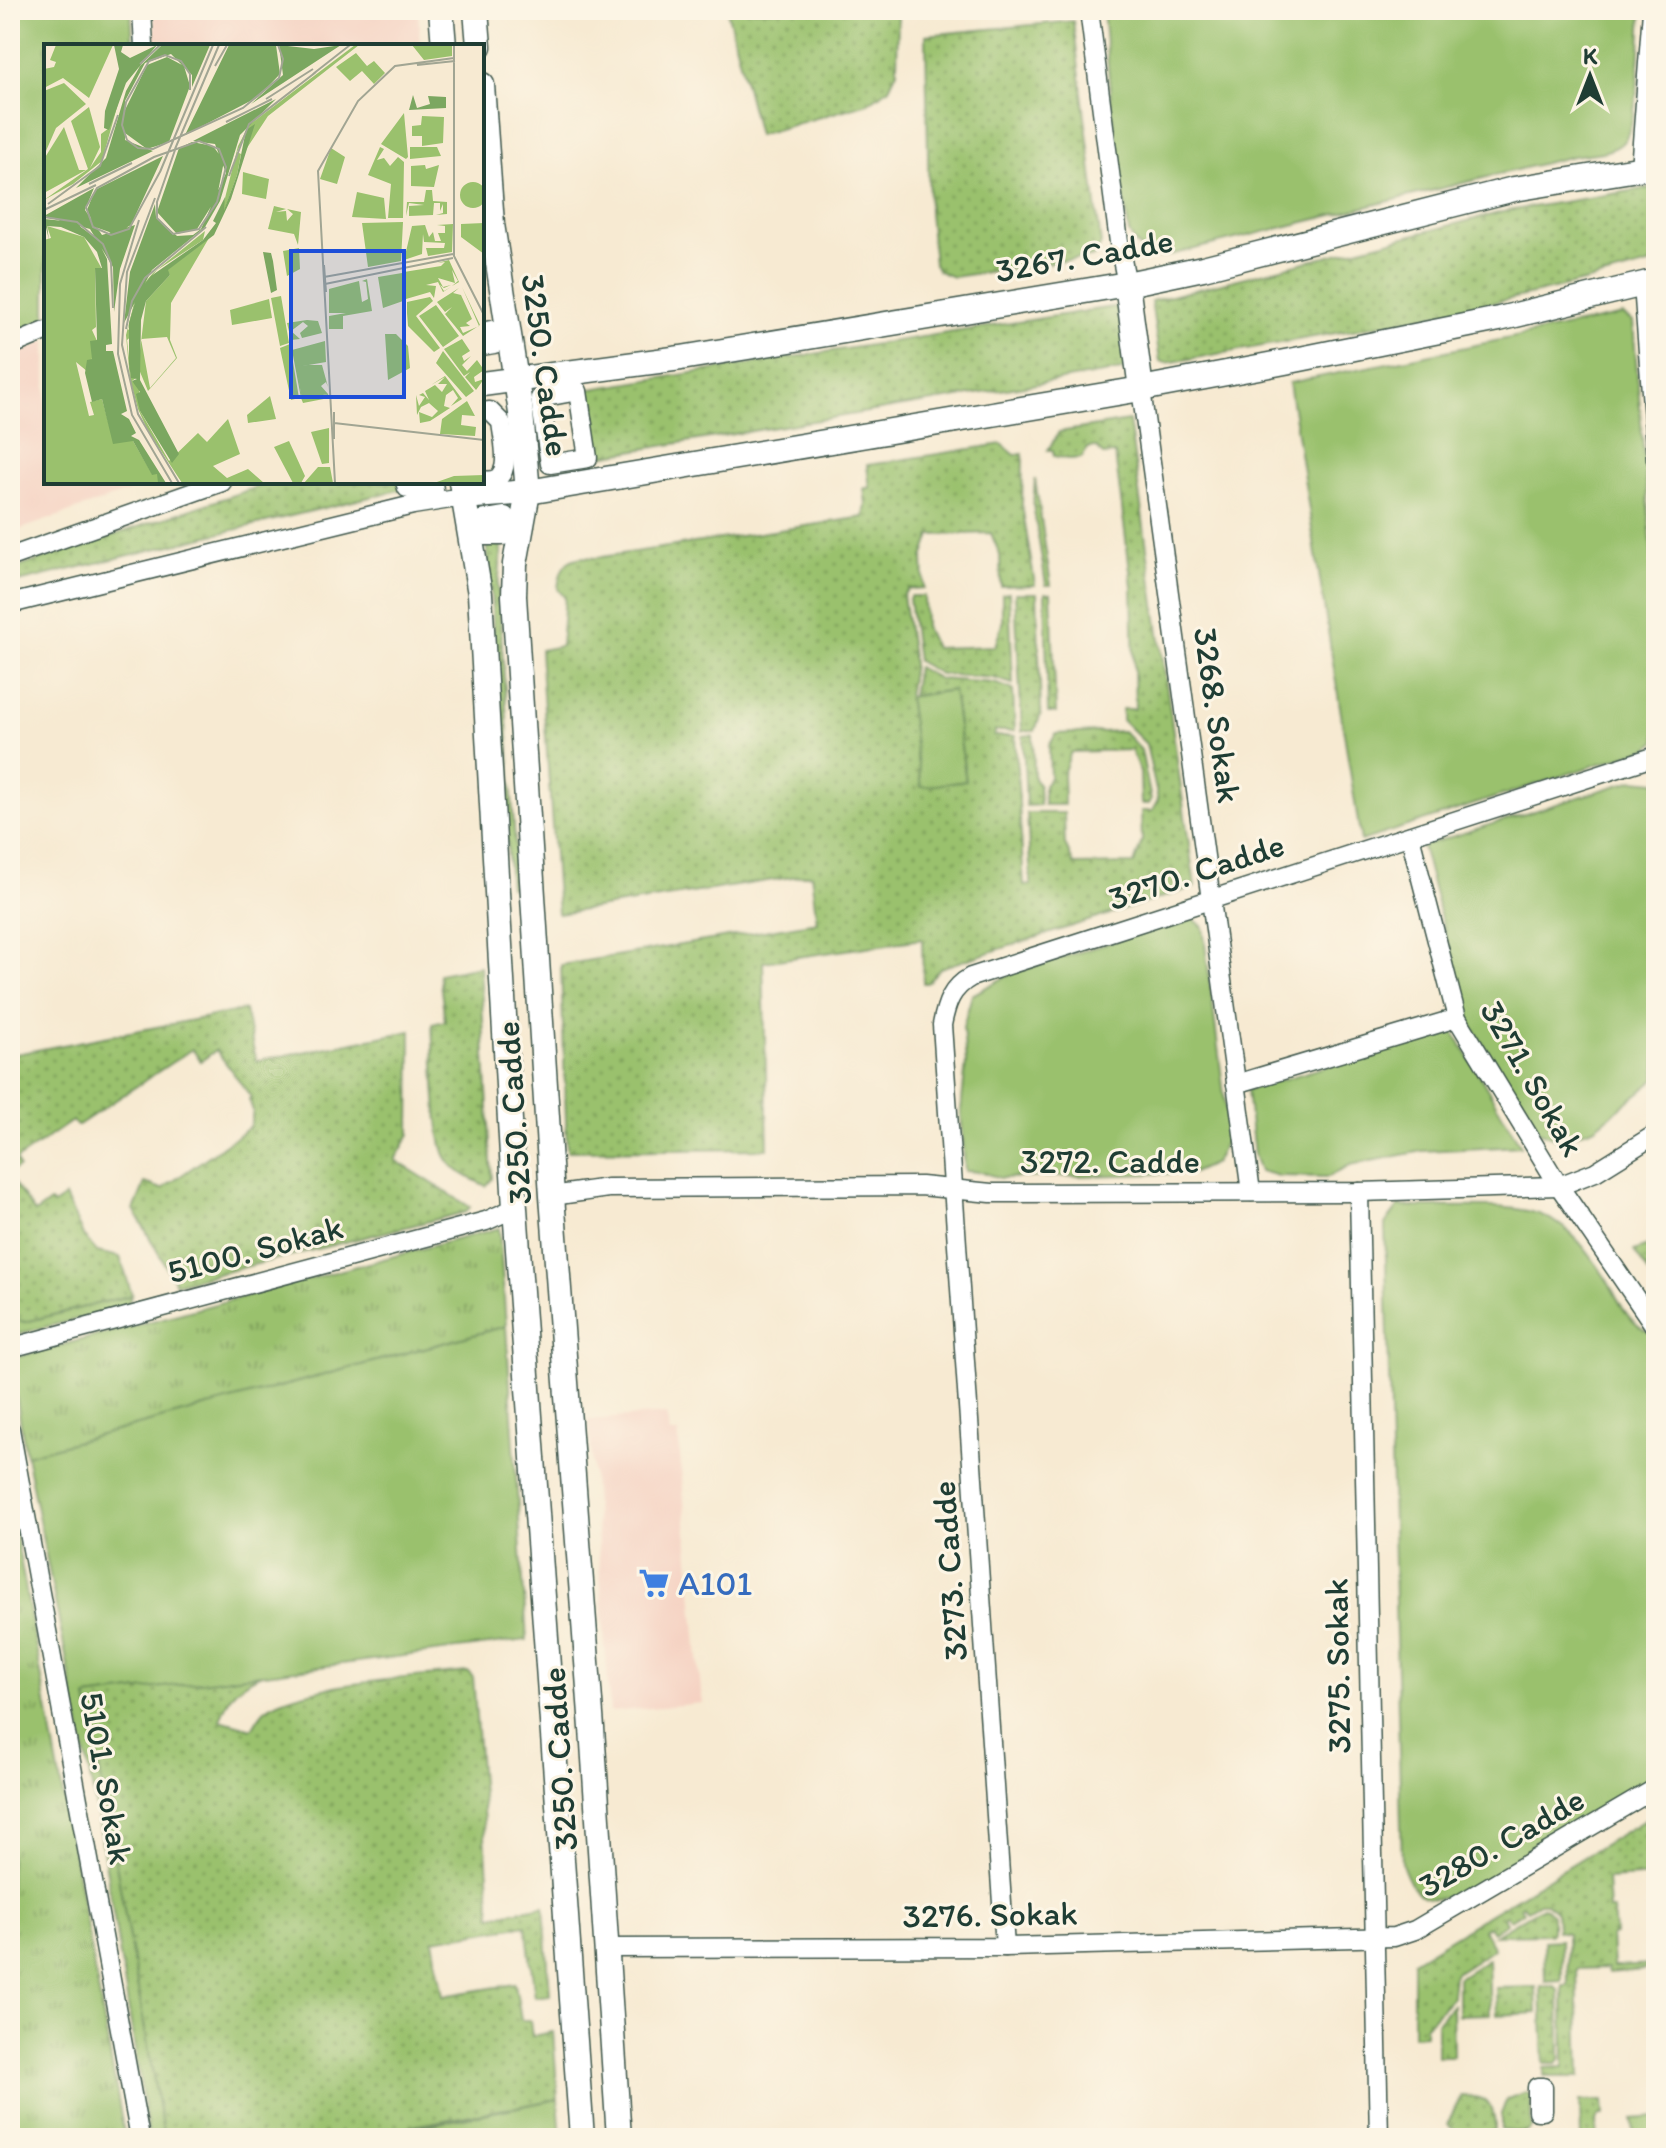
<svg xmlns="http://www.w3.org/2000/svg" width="1666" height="2148" viewBox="0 0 1666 2148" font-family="Itim,sans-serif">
<defs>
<pattern id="park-tufts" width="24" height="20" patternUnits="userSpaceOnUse" patternTransform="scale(2)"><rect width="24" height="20" fill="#9ac16d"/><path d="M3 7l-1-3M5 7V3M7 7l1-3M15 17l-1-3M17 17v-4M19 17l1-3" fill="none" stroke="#7d9e5a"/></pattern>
<pattern id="garden-dots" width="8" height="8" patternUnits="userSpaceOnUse" patternTransform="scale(2)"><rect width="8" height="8" fill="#9ac16d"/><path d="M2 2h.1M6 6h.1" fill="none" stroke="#7d9e5a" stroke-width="1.8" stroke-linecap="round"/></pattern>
</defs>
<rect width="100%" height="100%" fill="#fcf5e5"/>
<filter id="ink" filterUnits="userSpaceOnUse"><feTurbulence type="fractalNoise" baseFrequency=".0125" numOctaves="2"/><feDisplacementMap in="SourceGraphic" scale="16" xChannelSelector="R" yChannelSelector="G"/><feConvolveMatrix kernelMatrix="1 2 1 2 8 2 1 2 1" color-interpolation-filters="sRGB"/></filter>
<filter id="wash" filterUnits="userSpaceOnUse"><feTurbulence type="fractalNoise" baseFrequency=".006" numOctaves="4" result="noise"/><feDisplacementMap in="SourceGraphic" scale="32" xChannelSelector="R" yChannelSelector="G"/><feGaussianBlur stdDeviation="1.8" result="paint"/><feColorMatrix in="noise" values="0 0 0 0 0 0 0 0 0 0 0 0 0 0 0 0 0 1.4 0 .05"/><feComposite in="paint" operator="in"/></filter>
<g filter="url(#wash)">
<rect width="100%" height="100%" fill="#f7ead2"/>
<g fill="#f5d2c2">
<path d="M154 10H418L420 46H155Z"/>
<path d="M46 341V482H156L10 533V357Z"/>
<path d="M667 1414 669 1433H678L702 1703 610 1712 589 1420Z"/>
</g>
<g fill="#9ac16d" stroke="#5c7f50" stroke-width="2">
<path d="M10 10H131L133 46H46V319L10 335Z"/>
<path d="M1103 10H1642C1640 37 1640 128 1621 144 1609 154 1589 153 1573 156L1158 258C1144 253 1136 247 1129 233L1111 102Z"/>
<path d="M1623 315 1633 322 1656 608V742L1648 748 1361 841 1289 383Z"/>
<path d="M953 690 966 781 921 788 908 697Z"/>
<path d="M1634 780 1656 782V1079L1596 1127 1559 1140 1538 1131 1472 1026 1463 1002 1422 846Z"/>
<path d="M1192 917 1203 927 1229 1135 1215 1163 1193 1173 1000 1178 981 1172 965 1171 961 1110 966 1063 963 1027 972 995 1012 973Z"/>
<path d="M1452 1029 1521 1146 1423 1151 1350 1165 1328 1177 1278 1176 1260 1171 1254 1155 1247 1090Z"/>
<path d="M1399 1206C1441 1210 1510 1200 1546 1217 1573 1229 1589 1253 1605 1277 1620 1300 1627 1327 1656 1334V1774L1465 1892C1428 1904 1416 1903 1402 1864L1385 1224Z"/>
<path d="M132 1295 126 1307 10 1336V1318L25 1322Z"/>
<path d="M506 1326 527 1640 87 1697 164 2138H149L98 1817 26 1455Z"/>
<path d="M558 2099 561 2138H365Z"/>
<path d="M1656 2117V2138H1634L1633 2119Z"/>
</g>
<g fill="url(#park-tufts)" stroke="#5c7f50" stroke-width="2">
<path d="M499 1228 506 1326 26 1455 10 1359Z"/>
<path d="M10 1503 125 2138H10Z"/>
<path d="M1561 1940 1562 1981 1545 1982 1544 1941Z"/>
</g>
<g fill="url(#garden-dots)" stroke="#5c7f50" stroke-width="2">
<path d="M727 10H898L897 71 889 88 868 103 758 135Z"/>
<path d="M1073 21 1101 244 1095 256 953 277 938 271 934 264 929 213 926 35Z"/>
<path d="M1656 187V263C1495 308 1330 334 1166 363L1160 361 1151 301 1507 211Z"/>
<path d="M1119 306 1128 369 588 458 578 391Z"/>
<path d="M1129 421 1195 887 940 968 927 983H923L922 939 763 962 768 1149 567 1151 561 965 817 922 811 874 558 914 540 650 561 646 565 598 558 589C560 564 569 554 595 558L864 517 866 504 864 488H870L867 465 1002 444 1015 455 1023 454 1022 505 1035 585 1001 586 1000 555 991 533 931 535 923 558 924 588 908 589 903 595 913 664 908 697 921 787 966 781 953 690 912 696 917 667 939 679 994 683 1013 690 1015 731H995L994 736H1015L1024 886 1031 885 1027 813H1064L1065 844 1074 865 1134 864 1142 841 1141 811H1152L1158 800 1146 744 1122 720V709H1135L1132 586 1115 454 1103 455 1096 447 1087 448 1082 458 1069 459 1054 456 1053 450H1048L1059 432Z"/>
<path d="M1035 479 1051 585H1046L1033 505Z"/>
<path d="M272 482H405L407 488 10 584V570Z"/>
<path d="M503 536 498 586 518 887H510L489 563 485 537Z"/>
<path d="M1009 593 1013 684 994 678 940 674 917 661 909 599 911 596H924L925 627 935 648 995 646 1002 624V594Z"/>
<path d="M1015 593H1037L1041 713 1035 731H1022Z"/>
<path d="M1045 593H1051L1056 713H1048Z"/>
<path d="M1123 731 1141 750 1151 800 1149 804H1141L1140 772 1131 750 1071 752 1063 774 1064 805H1044V785L1050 778 1049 746 1056 734Z"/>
<path d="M1033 735 1034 779 1039 785 1040 805 1026 806 1023 736Z"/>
<path d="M480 966 492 1179 486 1186C472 1179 454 1172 446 1157 435 1137 434 1052 432 1024L445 1021 439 974Z"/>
<path d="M245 1010 256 1061 411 1031 410 1134 395 1160 470 1207 466 1212 176 1284 134 1210 145 1183 162 1189 250 1127 253 1111 249 1099 251 1097 216 1050 201 1061 192 1049 77 1126 72 1121 16 1160 19 1167 10 1173V1055Z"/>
<path d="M10 1178 35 1213 50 1202 53 1205 65 1197 84 1237 97 1252 120 1257 132 1295 25 1322 10 1318Z"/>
<path d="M1656 1243V1284L1634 1251Z"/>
<path d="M468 1672 473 1677 491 1916 544 1906 550 1995 535 1997 526 1925 433 1940 443 1996 515 1984 521 2020H530L532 2036 553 2032 558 2099 349 2138H164L87 1697 261 1674C235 1687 229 1693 220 1720L252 1729C256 1722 260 1714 266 1709 301 1683 421 1677 468 1672Z"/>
<path d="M1656 1813V1876L1607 1879 1609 1910H1613L1615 1934 1611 1935 1613 1967 1656 1965V1969L1608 1973 1607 1968 1577 1969 1580 2077H1544V2068L1564 2067 1563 1986H1568L1567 1933 1557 1931 1556 1911 1546 1903H1539L1527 1910 1522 1905 1520 1907 1523 1912 1510 1920 1506 1915 1503 1917 1506 1923 1492 1932 1488 1926 1483 1930 1494 1948 1454 1974 1452 1997 1425 2026V2034L1413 2035V1961Z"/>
<path d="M1542 1907 1546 1908 1552 1914V1932L1549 1934 1494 1935Z"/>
<path d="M1488 1959 1490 2014 1458 2015V1978Z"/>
<path d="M1536 1987 1537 2013 1497 2015 1496 1988Z"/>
<path d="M1541 1987H1554L1559 1990 1560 2059 1557 2064H1544Z"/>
<path d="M1452 2005 1453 2056H1437V2022Z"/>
<path d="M1526 2092 1531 2095V2128L1525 2133 1501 2130V2114L1507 2099Z"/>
<path d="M1461 2096C1487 2096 1495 2103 1495 2130 1474 2139 1466 2138 1447 2125Z"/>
<path d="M1580 2101H1603L1604 2115H1600L1596 2121 1597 2138H1581Z"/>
</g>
</g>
<g filter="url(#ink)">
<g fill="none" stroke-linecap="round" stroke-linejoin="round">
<g stroke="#3f574c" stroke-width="21">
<g id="street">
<path d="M142 10 144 46"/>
<path d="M1089 10 1120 250 1127 284"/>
<path d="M1640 169 1652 10"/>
<path d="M1643 285 1656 459"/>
<path d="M482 332 491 330 494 344 482 346"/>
<path d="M10 346 46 331"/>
<path d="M1141 389 1251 1192"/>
<path d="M578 391 588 458 550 464 540 398Z"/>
<path d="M482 412 490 411 501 422C503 442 516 486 482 480"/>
<path d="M405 482 407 488 434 490 433 482"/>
<path d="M505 516 503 536H485L481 520Z"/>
<path d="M10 557 222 482"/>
<path d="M10 604 413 505 463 497"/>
<path d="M1410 836 1457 1018 1559 1186 1656 1328"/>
<path d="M1236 1084 1457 1018"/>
<path d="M1359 1192 1379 2138"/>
<path d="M552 1196 608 1188 921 1186 991 1193 1359 1192 1559 1186 1595 1172 1656 1134"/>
<path d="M10 1348 486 1221 515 1208"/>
<path d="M10 1429 140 2138"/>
<path d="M1005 1947 942 1025C946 1004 951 988 971 977L1656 756"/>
<path d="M605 1948 1005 1947 1394 1937 1415 1930 1656 1788"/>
<rect x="1537" y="2087" width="6" height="24"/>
</g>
</g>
<g stroke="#3f574c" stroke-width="27">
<g id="secondary">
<path d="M441 10 444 46"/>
<path d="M476 10 479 46"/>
<path d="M482 85 492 224 521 413 528 492 515 564 514 596 552 1196 592 1728 619 2138"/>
<path d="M1127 284 1141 389"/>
<path d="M482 384 681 358 1127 284 1203 268 1514 189 1656 166"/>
<path d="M461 482 480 594 515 1208 582 2138"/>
<path d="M463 497 528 492 1141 389 1290 361 1499 319 1656 281"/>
</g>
</g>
<use href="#street" stroke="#fff" stroke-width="18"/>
<use href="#secondary" stroke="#fff" stroke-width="24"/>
</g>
</g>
<defs>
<g id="supermarket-bare" transform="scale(2.4)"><path d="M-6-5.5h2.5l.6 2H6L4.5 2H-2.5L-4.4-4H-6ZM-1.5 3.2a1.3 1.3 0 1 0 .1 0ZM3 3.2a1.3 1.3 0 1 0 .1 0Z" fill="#3f7fe0" stroke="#fcf5e5" stroke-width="2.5" paint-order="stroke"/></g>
</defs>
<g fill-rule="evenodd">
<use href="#supermarket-bare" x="654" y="1583"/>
</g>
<g text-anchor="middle" stroke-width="6" stroke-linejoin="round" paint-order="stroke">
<g font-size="34" fill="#1f3d34" stroke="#fcf5e5">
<text transform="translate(1084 255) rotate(-10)" y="12">3267. Cadde</text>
<text transform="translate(546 365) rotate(82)" y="12">3250. Cadde</text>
<text transform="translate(1218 715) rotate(82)" y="12">3268. Sokak</text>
<text transform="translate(1196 871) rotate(-18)" y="12">3270. Cadde</text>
<text transform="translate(1533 1078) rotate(60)" y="12">3271. Sokak</text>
<text transform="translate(513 1113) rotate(-94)" y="12">3250. Cadde</text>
<text x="1110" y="1173">3272. Cadde</text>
<text transform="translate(255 1249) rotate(-15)" y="12">5100. Sokak</text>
<text transform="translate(949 1571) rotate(-94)" y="12">3273. Cadde</text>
<text transform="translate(1337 1666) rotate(-91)" y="12">3275. Sokak</text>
<text transform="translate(559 1759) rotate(-94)" y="12">3250. Cadde</text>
<text transform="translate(107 1778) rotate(80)" y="12">5101. Sokak</text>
<text transform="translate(1501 1842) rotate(-30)" y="12">3280. Cadde</text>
<text transform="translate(990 1914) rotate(-1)" y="12">3276. Sokak</text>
</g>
<g font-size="34" fill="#366cbe" stroke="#fcf5e5" text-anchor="start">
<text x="678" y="1595">A101</text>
</g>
</g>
<g transform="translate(44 44)">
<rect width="440" height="440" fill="#f7ead2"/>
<path d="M12 1H69L45 54 19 34 0 44V25L10 23 12 18 6 16ZM311 1H315L224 72 199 110 202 90 193 108 197 110 193 131 180 167 178 166 194 102 205 81ZM368 1H408V12L380 16ZM312 9 323 22 330 17 341 29 330 40 318 27 306 37 292 23ZM20 39 42 60 12 84 2 107 0 47ZM75 56 58 117 29 140 0 156 44 125 27 77 45 63 56 103 46 124 57 108V90L65 84ZM360 69 364 113 362 115 337 100ZM20 83 35 126H42L0 149V115ZM287 104 301 113 293 140 276 135ZM199 128 225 135 222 155 198 150ZM313 148 340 154 342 175 308 173ZM359 178 357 217 324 223 318 179ZM440 179V210L417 193V180ZM3 182 40 193 58 225H51L52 283 48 286 53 297 44 328 32 318 45 372 50 371 46 358 58 355 65 381 89 397 108 430 114 429V439H0V196L7 194ZM161 187 159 196 113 226 94 248 84 285 89 291 83 296 87 333H93L88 337 95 343 96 367 125 417 154 389 163 398 184 375 196 410 169 422 183 434 204 425 220 439H138L104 387 94 365 86 335 82 291 93 248 109 229ZM165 194 127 259 126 296 133 314 104 347 94 323 102 257 126 231 123 226ZM123 293 132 314 106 344 97 295ZM255 204 256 225 243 232 239 207ZM358 229 359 257 339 264 334 233ZM225 255 228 274 188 281 186 266ZM392 261 415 292 399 303 375 272ZM341 290H352L364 302 366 324 344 336ZM281 297 282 318 253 323 258 355 284 350 285 354 259 359 257 354 248 306ZM399 307 430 347 422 353 392 319ZM423 357 431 372 418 371 417 381 432 383 431 392 396 390 398 375ZM285 384V419L278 420 267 388ZM274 423H286L289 439H260ZM440 431V439H390L410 432Z" fill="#9ac16d" fill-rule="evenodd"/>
<path d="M70 1H79L77 8 86 14 113 1 82 39 65 86 60 84 61 67 75 25ZM118 1H166L148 43V31L127 10 101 19 81 57V96L109 107 32 144 62 114 82 47 96 22ZM185 1H232L236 30 214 53 141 91ZM235 1 270 5 297 1 207 60 239 31ZM123 13 140 22 146 42 125 98 103 105 81 89V66L103 21ZM402 48V64L365 66 369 51 373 64 386 60 384 52 402 53ZM232 55 196 91 176 157 161 183 108 226 80 279 86 228 111 160 112 173 133 192 149 191 157 185 182 129 171 100 149 97ZM211 80 187 155 170 191 124 226 126 231 102 257 97 276 96 336 135 410 128 419 96 367 92 350 96 348 88 337 93 335 87 334 85 320V279L94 248 107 232 159 196 172 179 169 177 181 153 180 166 193 131 202 86ZM148 98 169 102 180 117 173 153 153 185 133 190 113 168 135 104ZM119 112 87 181 71 190 51 183 43 166 51 146ZM50 144 41 166 58 191 91 181 76 225 70 268 69 223 46 185 0 172ZM0 175 30 178 53 195 63 215 68 300 62 301V307H69L83 367 77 370 85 375 92 389 87 392 95 396 122 439H114L113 430 108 431 89 397 69 400 58 355 48 358 41 329 43 316 48 315 46 297 53 296 51 224H58L53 208 40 193 17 183 3 182 5 196ZM219 208 227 209 229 217 233 246 227 249Z" fill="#7ba760"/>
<path d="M336 103 340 105 333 116 340 114 346 122 354 113 360 118 359 174H344L347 140 324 131ZM237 252 245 299 236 302 227 254ZM246 300 255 354 247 356 236 304ZM226 352 232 375 204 379 203 371ZM245 397 261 432 257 439H249L230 403Z" fill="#9ac16d"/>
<path d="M378 72 400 73 399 99 378 102V92H368V82L377 81ZM366 103H393L397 112 366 115ZM381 121 382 125 395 121 390 143 367 142V122ZM416 151a13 13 0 1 1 26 0a13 13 0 1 1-26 0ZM382 146H388L389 157 403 158V170L392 171 399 169V160L396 167V159H390L389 171 365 172V162L380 161 365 159 362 172 363 158H380ZM230 162 242 165 232 168 242 167 243 177 249 170 243 165 257 168 254 201 250 190 224 185ZM409 180 408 208 384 212 382 204H400L401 199 380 198 379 190 378 210 360 216 368 182 381 181 385 193 389 188 391 197H397L394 189H401V182L393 181ZM405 216 415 238 408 242 414 237 408 226 411 239 394 234 399 243 407 241 400 244 396 241 400 247 407 243 399 248 394 238 382 241 392 242 390 254 386 248 362 255 360 228 397 222 401 218 393 219ZM323 235 328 267 299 272V285H285V272L302 269H285V245L315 237 318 258 324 255 322 238 318 237ZM418 243 436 281 419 292 401 270 408 263 401 268 393 258 415 244 409 249 417 251 428 275 422 279 426 282 416 283 419 289 435 282ZM386 253 389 257 372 272 396 304 390 308 364 282 363 269V258ZM263 276 274 277 278 289 258 294 256 289 264 282 259 278 247 287 256 295 247 296 243 279ZM418 295 426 307 418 312 420 317 427 312 418 321 423 327 433 316 440 326 430 333 431 338 440 335 432 346 421 333 426 328 420 332 400 305ZM264 321H278L284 343 282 338 277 342 284 350 258 355 252 322ZM401 332 418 355 407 362 414 354 409 346 402 351 400 362 406 364 386 377 376 379 375 368 388 373 394 367 385 359 377 363 373 371 372 351 384 343 372 351 375 362 381 353 375 351 379 349 385 356 381 347 391 341 398 348 403 340H394L401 333 387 341Z" fill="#9ac16d"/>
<path fill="none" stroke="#a1a593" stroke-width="2" d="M252 1H287M410 1V212L440 271M96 20 116 1M373 21 411 17M171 22 183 1M269 30 306 1M146 46V30L137 17 121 11 105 17 82 58 78 81 83 96 94 104 109 105 199 64 235 34 239 15 234 1M222 55 269 25M182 78 228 55M131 105 175 1M117 126 85 185 67 191 49 183 42 163 53 144 110 113 155 97 175 105 182 123 173 158 155 185 129 190 113 174V158L131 106M116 128 169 1M185 132 205 80 272 28M45 140 88 119M111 154 83 228 78 301 94 370 135 439M4 160 56 122 74 71M0 166 52 141M0 173 33 178 59 200 67 219 69 264M95 176 76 240 74 310 88 371 128 439M280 221 282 248M280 233 409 210M281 240 409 214M82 285 88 257 101 234 162 183M290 368V395M290 379 440 396M291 439 274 127 314 57 351 22 410 14"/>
<path fill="#1d4ed8" fill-opacity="0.15" stroke="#1d4ed8" stroke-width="4" d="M247 207H360V353H247Z"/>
<rect width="440" height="440" fill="none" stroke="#1f3d34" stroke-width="4"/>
</g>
<rect width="1666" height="2148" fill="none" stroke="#fcf5e5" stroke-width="40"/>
<g transform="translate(1590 76)" stroke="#fcf5e5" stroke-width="6" paint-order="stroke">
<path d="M0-6L14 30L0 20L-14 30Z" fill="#1f3d34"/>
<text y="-12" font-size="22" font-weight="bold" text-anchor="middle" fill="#1f3d34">K</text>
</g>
</svg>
